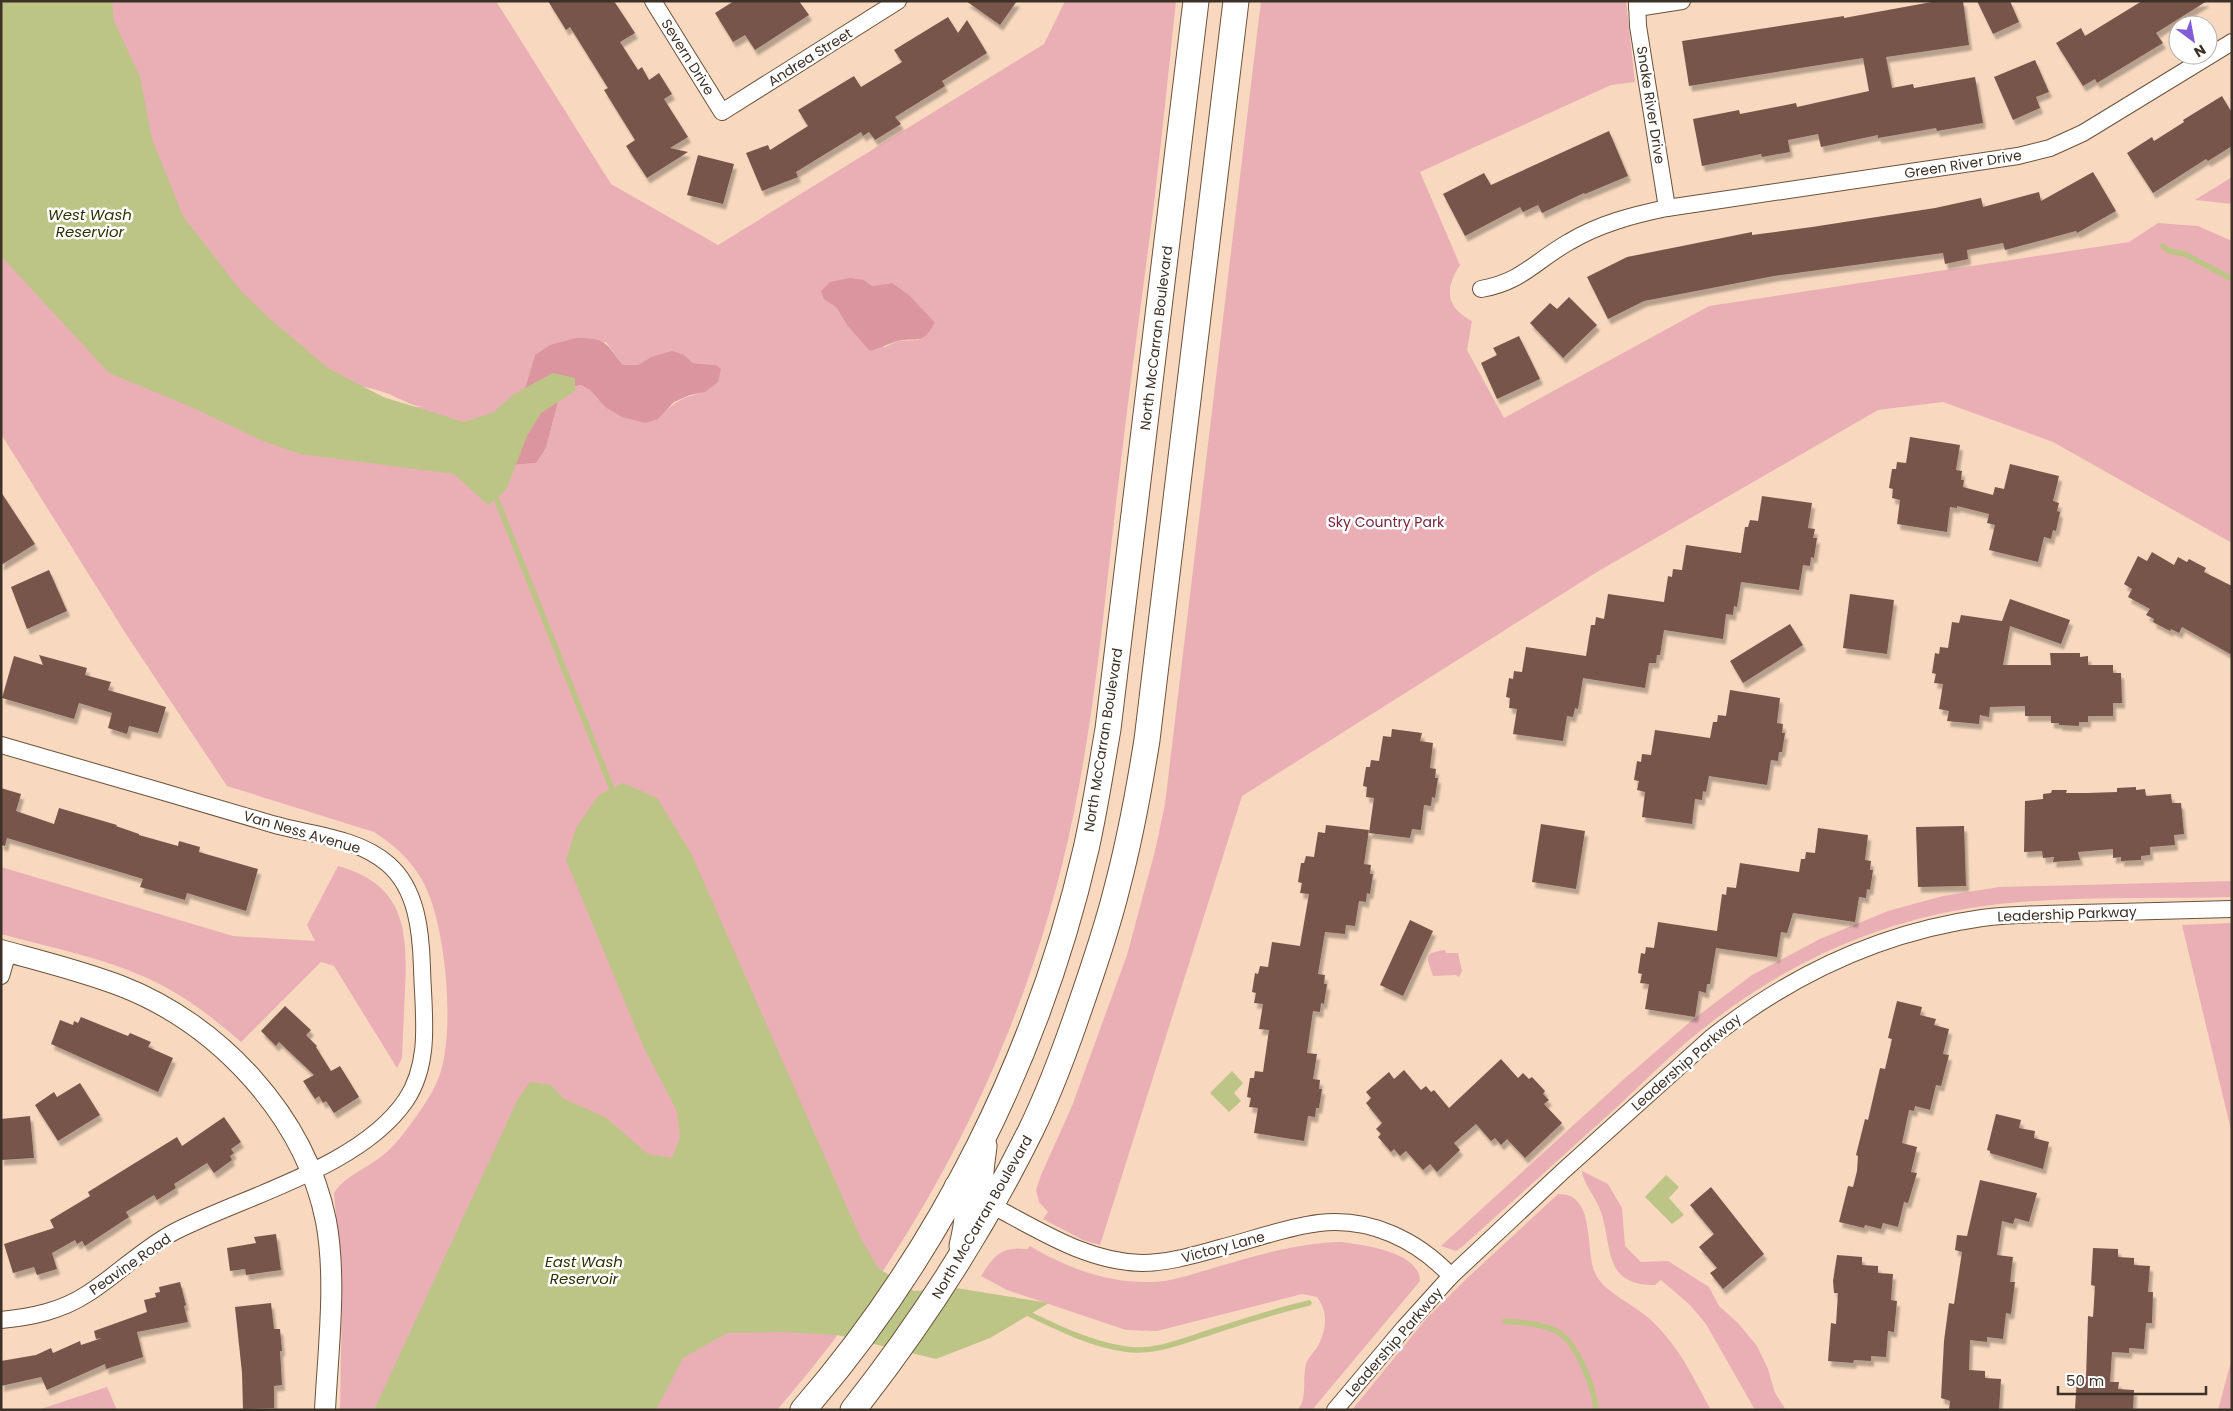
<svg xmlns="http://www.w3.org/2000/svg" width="2233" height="1411" viewBox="0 0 2233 1411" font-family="Poppins,sans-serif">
<defs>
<filter id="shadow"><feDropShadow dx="3" dy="5.5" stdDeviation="1" flood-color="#0004"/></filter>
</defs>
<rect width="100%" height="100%" fill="#f8d9bf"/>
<g fill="#e9afb5" fill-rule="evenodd">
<path d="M1 1H496L611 184 718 245 1044 44 1065 1H1176C1169 68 1162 135 1154 203 1143 292 1130 381 1120 470 1106 584 1097 700 1074 812 1029 1034 925 1240 777 1410H340L342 1289 334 1193C343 1178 361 1171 375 1161 388 1153 398 1141 407 1129 419 1113 432 1095 439 1077 456 1032 446 921 422 880 410 859 394 845 374 832L227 786 126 634 1 434ZM864 280 872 286 892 283 919 340 898 341 885 347 847 325 836 307ZM606 342 623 365H638L651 357 684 355 693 363 716 365 705 392C682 397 674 402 658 419L605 407 590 390 581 385 569 388 558 402 546 448 535 463 501 466 517 403 526 385 535 355ZM339 383C355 385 370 387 386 393 400 398 410 406 424 407L283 401Z"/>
<path d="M1261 1H1626L1635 82 1611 85 1420 172 1460 265C1444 290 1446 307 1472 321L1467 350 1504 418 1709 306 2129 242 2158 223 2198 226 2232 241V543L2053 442 1943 402 1878 410 1597 572 1242 796 1100 1245 1083 1240 1043 1219 1048 1212 1039 1202 1036 1190 1041 1175 1072 1106 1127 955 1155 851 1165 804Z"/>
<path d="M2232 177V204L2195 200Z"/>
<path d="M338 866C404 884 408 929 405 989 404 1012 403 1035 402 1058L397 1068 334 966 321 962 241 1042C211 1016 181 993 145 977 100 957 49 947 1 934V867L233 936 315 941 307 925Z"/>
<path d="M2232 881V897C2147 899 2053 895 1970 908 1870 924 1777 968 1699 1032 1670 1055 1644 1082 1617 1107 1565 1154 1514 1200 1462 1247L1456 1251 1441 1246 1624 1079 1691 1021 1752 975 1820 939 1888 911 1943 896 1999 887Z"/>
<path d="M2232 923V1134L2182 925Z"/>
<path d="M1445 950 1446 953H1458L1462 971 1459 977 1456 975 1433 976C1427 957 1422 953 1445 950Z"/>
<path d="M1582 1171 1608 1184 1622 1208 1625 1246 1641 1262 1668 1261 1709 1287 1719 1306 1738 1323 1757 1346 1768 1369 1775 1393 1786 1410H1755L1706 1324 1689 1304 1661 1280 1655 1285C1603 1285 1613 1249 1601 1212 1597 1199 1582 1181 1582 1171Z"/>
<path d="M1558 1194C1597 1193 1584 1251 1596 1275 1605 1293 1637 1306 1652 1321 1681 1349 1692 1376 1711 1410H1352L1425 1320 1463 1282Z"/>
<path d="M1341 1242C1364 1245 1420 1252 1420 1281L1312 1410H1298C1308 1396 1302 1380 1306 1364 1308 1357 1316 1351 1319 1344 1327 1327 1328 1312 1317 1297L1302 1294 1157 1331 1126 1330 1007 1290 981 1276C994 1256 1001 1246 1027 1249L1030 1246C1067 1268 1107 1283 1150 1282 1173 1282 1195 1273 1217 1267 1258 1255 1298 1243 1341 1242Z"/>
<path d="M2232 1358V1410H2218Z"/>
<path d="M107 1387 117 1410H38Z"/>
</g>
<g fill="#db959e">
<path d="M850 278 864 280 872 286 892 283 909 295 935 323C920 347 919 336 897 341 888 344 880 348 870 351L847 325 836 307 824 299 821 291 830 282Z"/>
<path d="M576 338C608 338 605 343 623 365H638L651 357 672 351 684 355 693 363 716 365 721 369 718 382 705 392 690 395 674 402 658 419 645 423 622 417 605 407 590 390 581 385 569 388 558 402 546 448 536 463 501 466 517 403 526 385 535 355 550 345Z"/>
</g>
<g fill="#bcc585">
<path d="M1 1H112L114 21 140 77 152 139 183 216 241 291 268 317 328 368 383 397 464 422 492 413 514 394 553 373 575 378V391L541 413 527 436 506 490 488 505 454 474 300 454 263 441 189 406 109 373 1 256Z"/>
<path d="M623 783 657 798 691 853 861 1239 878 1268 914 1291 956 1288 1049 1303 990 1338 936 1359 837 1335 783 1332 727 1333 683 1358 656 1410H374L517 1101 530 1082 551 1085 564 1099 605 1117 648 1154 672 1158 680 1137 677 1111 644 1048 566 860 576 828 599 795Z"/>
<path d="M1232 1071 1243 1083 1234 1093 1241 1101 1229 1112 1210 1093Z"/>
<path d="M1666 1175 1679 1187 1669 1198 1684 1215 1672 1224 1645 1197Z"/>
</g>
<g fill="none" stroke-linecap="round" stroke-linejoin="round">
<g stroke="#bcc585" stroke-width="5.5">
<path d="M2163 246 2169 251 2185 254 2232 279"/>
<path d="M496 498 612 789"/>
<path d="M1025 1312C1056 1327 1090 1344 1125 1349 1156 1354 1188 1339 1217 1330 1248 1320 1278 1310 1309 1303"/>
<path d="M1505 1321C1523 1323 1542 1323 1558 1332 1577 1343 1595 1389 1596 1410"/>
</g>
</g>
<g fill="#78554b" filter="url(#shadow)">
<path d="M548 1H614L635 33 620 42 638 70 642 67 649 80 659 73 672 94 664 99 688 137 670 148 688 152 647 178 626 146 635 140 604 90 608 88 570 27 566 30Z"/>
<path d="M734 1H799L809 15 755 50 745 35 733 42 715 13Z"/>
<path d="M966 1H1017L1000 25Z"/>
<path d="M1937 1H1963L1969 45 1886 57 1892 88 1913 84 1914 88 1975 77 1983 123 1937 131 1936 128 1878 138V135L1821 147 1818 134 1788 140 1790 152 1762 157 1761 154 1702 166 1693 119 1739 110 1740 114 1796 103 1797 107 1869 91 1863 58 1689 86 1682 41 1844 16V18Z"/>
<path d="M1977 1H2010L2019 22 1993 34Z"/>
<path d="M2142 1H2207L2156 33 2163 43 2097 83 2095 79 2083 86 2056 43 2081 28 2085 36Z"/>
<path d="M948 17 958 33 967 20 987 53 942 81 945 86 895 117 901 124 875 140 869 132 863 136 861 132 796 172 798 177 762 191 746 153 768 145 770 150 808 126 798 110 854 76 861 87 902 62 894 50Z"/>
<path d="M2035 60 2049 92 2036 97 2040 108 2013 120 1994 77Z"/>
<path d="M2222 96 2232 113V146L2208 161 2206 159 2153 193 2127 153 2152 137 2154 141 2184 122 2183 120Z"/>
<path d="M1609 131 1628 176 1585 194 1584 193 1542 213 1538 205 1523 212 1520 207 1465 236 1443 194 1484 173 1491 185Z"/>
<path d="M698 155 734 164 723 204 687 195Z"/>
<path d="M2093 172 2116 211 2077 233 2076 231 2005 250 2003 243 1967 250 1968 259 1945 264 1943 253 1774 276 1644 301 1608 319 1587 277 1627 257 1752 232V235L1812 227 1935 208 1981 198 1983 207 2039 192 2041 201Z"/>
<path d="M1569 297 1597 325 1563 358 1530 323 1550 303 1557 309Z"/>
<path d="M1519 336 1540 379 1497 399 1481 363 1497 355 1493 348Z"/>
<path d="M1910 437 1960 445 1956 470 1962 471 1961 480H1964L1963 487 1993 495 1995 487 2004 489 2010 464 2059 476 2053 501 2059 503 2057 511 2060 512 2056 531 2053 530 2051 539 2044 537 2038 562 1989 550 1995 525 1987 523 1989 514 1957 506V508L1950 507 1947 532 1897 524 1900 500 1892 498 1893 489 1889 488 1892 469H1896L1897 462 1906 463Z"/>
<path d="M1 492 35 544 1 565Z"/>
<path d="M1762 496 1812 503 1808 528 1815 529 1813 538H1817L1814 558 1811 557 1810 566 1803 565 1799 590 1741 582 1737 607 1734 606 1733 615 1726 614 1723 639 1664 630 1660 655H1657L1656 663H1649L1645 688 1583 678 1578 709 1575 708 1573 717 1567 716 1563 741 1513 734 1517 709 1509 708 1510 698 1506 697 1509 678 1513 679 1514 671 1522 672 1526 647 1586 656 1591 625H1595L1596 617 1604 619 1608 594 1664 602 1668 576 1672 577 1673 569 1682 570 1686 545 1741 553 1745 527H1748L1750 520 1758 521Z"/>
<path d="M2152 552 2174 565 2178 557 2187 562 2189 559 2206 568 2204 572 2232 586V655L2182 627 2179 633 2171 629 2170 631 2153 622 2154 619 2146 615 2150 609 2128 597 2132 589 2124 584 2138 556 2147 561Z"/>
<path d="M49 570 67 611 27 629 11 587Z"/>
<path d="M1850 594 1894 600 1887 654 1843 648Z"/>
<path d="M2010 599 2070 620 2061 644 2010 626 2003 665H2051L2050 653H2080V657L2088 656V665H2113V673H2121L2122 703H2113V716H2088V722H2079V726L2059 725V723H2051V716H2025V706L1990 707 1989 717 1980 715 1979 724 1947 721 1949 711 1939 709 1943 684 1934 683 1936 674 1932 673 1935 653 1939 654 1940 647 1948 648 1952 622 1959 623 1961 615 2002 621Z"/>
<path d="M1790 624 1803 645 1743 683 1730 661Z"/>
<path d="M39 655 87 668 85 675 111 682 108 690 166 707 158 733 129 726 127 734 108 728 112 713 79 703 74 719 2 698 14 656 43 665Z"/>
<path d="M1730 690 1780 698 1777 723 1783 724 1782 733H1785L1782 752H1779L1778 761 1771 760 1767 785 1709 776 1706 792 1703 791 1702 800 1695 799 1692 824 1642 817 1645 792 1637 790 1639 781 1634 780 1637 761 1641 762 1642 754 1651 755 1655 730 1710 738 1713 722H1717L1718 715 1726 716Z"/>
<path d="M1392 729 1422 733 1420 741 1433 743 1430 768 1436 769 1435 778H1438L1435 798 1432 797 1431 806 1424 805 1421 830 1412 829 1410 838 1369 833 1374 798 1366 797 1367 787 1363 786 1366 767H1370L1371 760 1379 761 1383 736 1391 737Z"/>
<path d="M2136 787V790L2145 789 2146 796 2171 794 2172 803H2181L2184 834 2174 835 2175 845 2150 847V855L2141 856V860L2121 861V857L2113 858V849L2078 852 2080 860 2053 862 2054 857 2043 858 2042 851 2024 852 2025 801 2043 799V794L2051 793 2052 790H2067L2066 793H2087L2117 792V788Z"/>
<path d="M1 788 21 794 16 811 54 824 59 808 117 825 116 826 139 834V835L178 846 179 841 200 847 199 852 258 869 246 911 187 893 185 900 140 887 143 879 7 838 5 846 1 845Z"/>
<path d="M1541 824 1585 831 1576 889 1532 882Z"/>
<path d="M1326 825 1369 830 1364 864 1371 865 1370 874H1373L1370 894 1367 893 1366 902 1359 901 1355 926 1346 925 1345 934 1325 932 1318 974 1325 975 1324 984H1327L1324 1004 1321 1003 1320 1012 1313 1011 1307 1053 1317 1054 1313 1079 1320 1080 1319 1089H1322L1319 1108H1316L1315 1117 1308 1116 1304 1141 1254 1133 1258 1108 1249 1107 1251 1098 1247 1097 1250 1078H1254L1255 1071 1263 1072 1269 1030 1259 1029 1263 1004 1254 1003 1256 993 1252 992 1255 973 1258 974 1260 966 1268 967 1272 942 1300 946 1309 894 1300 893 1302 883 1298 882 1301 863H1304L1306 856 1314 857 1318 832 1325 833Z"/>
<path d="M1964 826 1966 886 1918 887 1916 827Z"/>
<path d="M1818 828 1868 835 1865 860 1871 861 1870 870H1873L1870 890 1867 889 1866 898 1859 897 1855 922 1793 913 1787 933 1781 932 1777 957 1716 948 1710 984H1707L1706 993 1699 991 1695 1017 1645 1009 1649 984 1640 983 1642 974 1638 973 1641 953 1645 954 1646 947 1654 948 1658 922 1717 931 1722 894 1726 895 1727 887 1736 888 1740 863 1799 872 1801 859H1805L1806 852 1815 853Z"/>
<path d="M1410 920 1433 931 1403 996 1380 985Z"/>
<path d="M1897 1001 1922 1007 1920 1015 1936 1019 1934 1025 1949 1029 1943 1054 1949 1055 1941 1086 1936 1085 1930 1110 1915 1106 1914 1111 1909 1110 1902 1143 1917 1147 1911 1172 1917 1173 1908 1203 1904 1202 1898 1227 1883 1223 1881 1229 1865 1225 1864 1228 1839 1222 1848 1186 1853 1187 1857 1171 1858 1156 1856 1155 1865 1119 1868 1120 1880 1068 1885 1069 1892 1039 1888 1038Z"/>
<path d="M285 1006 311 1030 306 1035 317 1046 316 1047 331 1071 340 1066 359 1097 334 1113 326 1101 323 1103 319 1096 315 1099 303 1081 314 1075 279 1042 276 1046 261 1031Z"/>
<path d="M81 1017 128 1036 130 1033 151 1042 148 1047 173 1058 158 1092 51 1044 60 1020 73 1025 74 1021 78 1023Z"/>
<path d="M1501 1059 1518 1078 1523 1073 1529 1079 1532 1077 1545 1091 1543 1094 1549 1100 1544 1104 1562 1123 1525 1158 1507 1139 1501 1145 1495 1138 1491 1141 1476 1124 1454 1143 1460 1150 1437 1172 1430 1164 1423 1170 1406 1151 1400 1156 1394 1149 1391 1152 1378 1137 1381 1134 1376 1129 1382 1123 1366 1103 1371 1098 1366 1092 1389 1072 1394 1079 1404 1070 1421 1090 1426 1086 1431 1092 1434 1090 1449 1108Z"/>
<path d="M80 1083 100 1115 58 1141 35 1105 54 1092 57 1097Z"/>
<path d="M1996 1114 2021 1120 2019 1128 2035 1131 2034 1138 2049 1142 2043 1169 1990 1153V1151L1987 1150Z"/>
<path d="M30 1116 34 1158 1 1160V1119Z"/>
<path d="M224 1117 241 1142 231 1149 234 1153 230 1156 232 1160 214 1173 207 1163 174 1184 176 1188 157 1200 154 1195 126 1212 129 1217 85 1246 82 1241 77 1244 75 1240 52 1253 57 1269 37 1275 34 1267 13 1273 4 1244 54 1228 50 1220 90 1196 88 1192 177 1137 182 1146Z"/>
<path d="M1980 1180 2037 1193 2029 1222 2015 1218 2013 1224 2002 1221 1997 1255 2013 1257 2010 1282H2015L2011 1314 2006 1313 2003 1339 1987 1337V1342L1970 1340 1969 1370 1985 1371V1378L2001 1379 1999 1410H1949L1950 1401 1941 1398 1944 1341 1949 1303 1954 1304 1962 1252 1955 1250 1957 1235 1967 1236Z"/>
<path d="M1711 1187 1764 1254 1723 1289 1710 1273 1717 1268 1699 1247 1714 1234 1690 1205Z"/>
<path d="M276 1234 281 1270 246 1275 245 1269 230 1271 227 1248 256 1243 254 1237Z"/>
<path d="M2093 1248 2118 1249V1257L2134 1258V1265L2150 1266 2148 1292H2153L2152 1323H2146L2144 1349 2129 1348V1353L2112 1352 2110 1382H2119L2118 1389 2134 1390 2133 1410 2075 1409 2077 1376 2086 1377 2088 1316 2093 1317 2095 1286 2091 1285Z"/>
<path d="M1837 1255 1862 1257V1265L1878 1266V1273L1893 1274 1891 1300 1897 1301 1894 1332 1888 1331 1886 1357 1871 1356V1361L1854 1360 1853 1363 1828 1361 1831 1323 1836 1324 1838 1293H1834L1833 1281Z"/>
<path d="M180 1282 186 1305 184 1306 188 1322 137 1332 143 1357 106 1369 105 1364 47 1390 41 1377 1 1386V1361L36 1355 51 1348 53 1353 80 1341 81 1345 102 1338 96 1339 94 1331 147 1312 144 1300 156 1297 155 1293 160 1292 159 1287Z"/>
<path d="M271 1303 274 1329H280L282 1351H280L282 1385 274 1386V1408L243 1409 242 1373 235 1307Z"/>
</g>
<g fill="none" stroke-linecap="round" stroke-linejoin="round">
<g stroke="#6b523a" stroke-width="18">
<g id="minor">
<path d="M653 1 722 112 898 1"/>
<path d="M1637 1 1638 26 1667 208"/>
<path d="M1637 8 1682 1"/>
<path d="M1481 289C1522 282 1535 261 1569 242 1599 224 1633 215 1667 208L2018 156 2050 148 2083 133 2232 42"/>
<path d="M1 745C91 771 182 797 272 824 310 835 357 837 388 864 417 889 421 932 422 968 423 1012 432 1061 406 1100 361 1167 244 1196 174 1232 142 1249 117 1275 87 1294 61 1311 32 1317 1 1320"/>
<path d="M1 976 8 952"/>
<path d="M991 1205C1039 1230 1087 1262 1142 1263 1168 1263 1194 1255 1220 1248 1252 1240 1286 1227 1319 1223 1370 1217 1417 1240 1451 1276"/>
<path d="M1335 1410 1404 1328 1451 1276 1562 1172 1712 1037C1791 975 1882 932 1982 918 2015 914 2048 914 2080 913 2131 912 2181 910 2232 909"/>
</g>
</g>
<g stroke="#6b523a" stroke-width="22">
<path id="tertiary" d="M1 950C41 961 82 971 121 986 219 1024 305 1116 326 1221 337 1280 328 1350 325 1410"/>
</g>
<g stroke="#6b523a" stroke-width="27">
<g id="primary">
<path d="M984 1146C982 1166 975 1190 991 1205"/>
<path d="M957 1187C972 1204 967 1225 962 1246"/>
<path d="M803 1410C941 1251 1039 1054 1086 849 1095 809 1101 769 1108 729L1196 1"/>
<path d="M853 1410C923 1321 981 1231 1031 1130 1048 1095 1062 1058 1075 1021 1090 978 1106 933 1117 888 1130 839 1139 790 1147 740L1236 1"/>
</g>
</g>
<use href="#minor" stroke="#fff" stroke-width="16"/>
<use href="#tertiary" stroke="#fff" stroke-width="20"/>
<use href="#primary" stroke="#fff" stroke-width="25"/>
</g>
<g text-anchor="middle" stroke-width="5" stroke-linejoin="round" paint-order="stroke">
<g font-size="14" fill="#3c3126" stroke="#fff">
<text transform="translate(688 57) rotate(58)" y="5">Severn Drive</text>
<text transform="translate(810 57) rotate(-32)" y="5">Andrea Street</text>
<text transform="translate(1651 105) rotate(81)" y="5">Snake River Drive</text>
<text transform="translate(1963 164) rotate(-9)" y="5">Green River Drive</text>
<text transform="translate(1156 338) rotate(-83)" y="5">North McCarran Boulevard</text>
<text transform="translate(1103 740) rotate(-81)" y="5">North McCarran Boulevard</text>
<text transform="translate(302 832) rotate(16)" y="5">Van Ness Avenue</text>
<text transform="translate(2067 914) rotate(-2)" y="5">Leadership Parkway</text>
<text transform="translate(1686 1062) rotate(-41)" y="5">Leadership Parkway</text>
<text transform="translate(982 1217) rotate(-60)" y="5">North McCarran Boulevard</text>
<text transform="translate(1223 1247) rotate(-15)" y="5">Victory Lane</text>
<text transform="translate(130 1264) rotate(-35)" y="5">Peavine Road</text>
<text transform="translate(1394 1342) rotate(-49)" y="5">Leadership Parkway</text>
</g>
<g font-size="14" fill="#782637" stroke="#fff">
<text x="1386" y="527">Sky Country Park</text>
</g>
<g font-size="15" font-style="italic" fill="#2e3200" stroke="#fff">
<text x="90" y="220">West Wash<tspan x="90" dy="17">Reservior</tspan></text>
<text x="584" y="1267">East Wash<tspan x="584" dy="17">Reservoir</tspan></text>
</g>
</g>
<rect width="2233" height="1411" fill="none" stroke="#3c3126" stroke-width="5"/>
<g transform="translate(2193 40) rotate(148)"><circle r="24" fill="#ffffff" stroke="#b1ada8"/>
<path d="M0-4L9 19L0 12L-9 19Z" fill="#825dd7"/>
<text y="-8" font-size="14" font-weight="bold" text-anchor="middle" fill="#3c3126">N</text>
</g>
<path d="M2058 1386v8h148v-8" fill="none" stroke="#3c3126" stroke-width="2.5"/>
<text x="2066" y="1386" font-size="15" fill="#3c3126" stroke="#ffffff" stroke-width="4" paint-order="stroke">50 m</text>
</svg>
